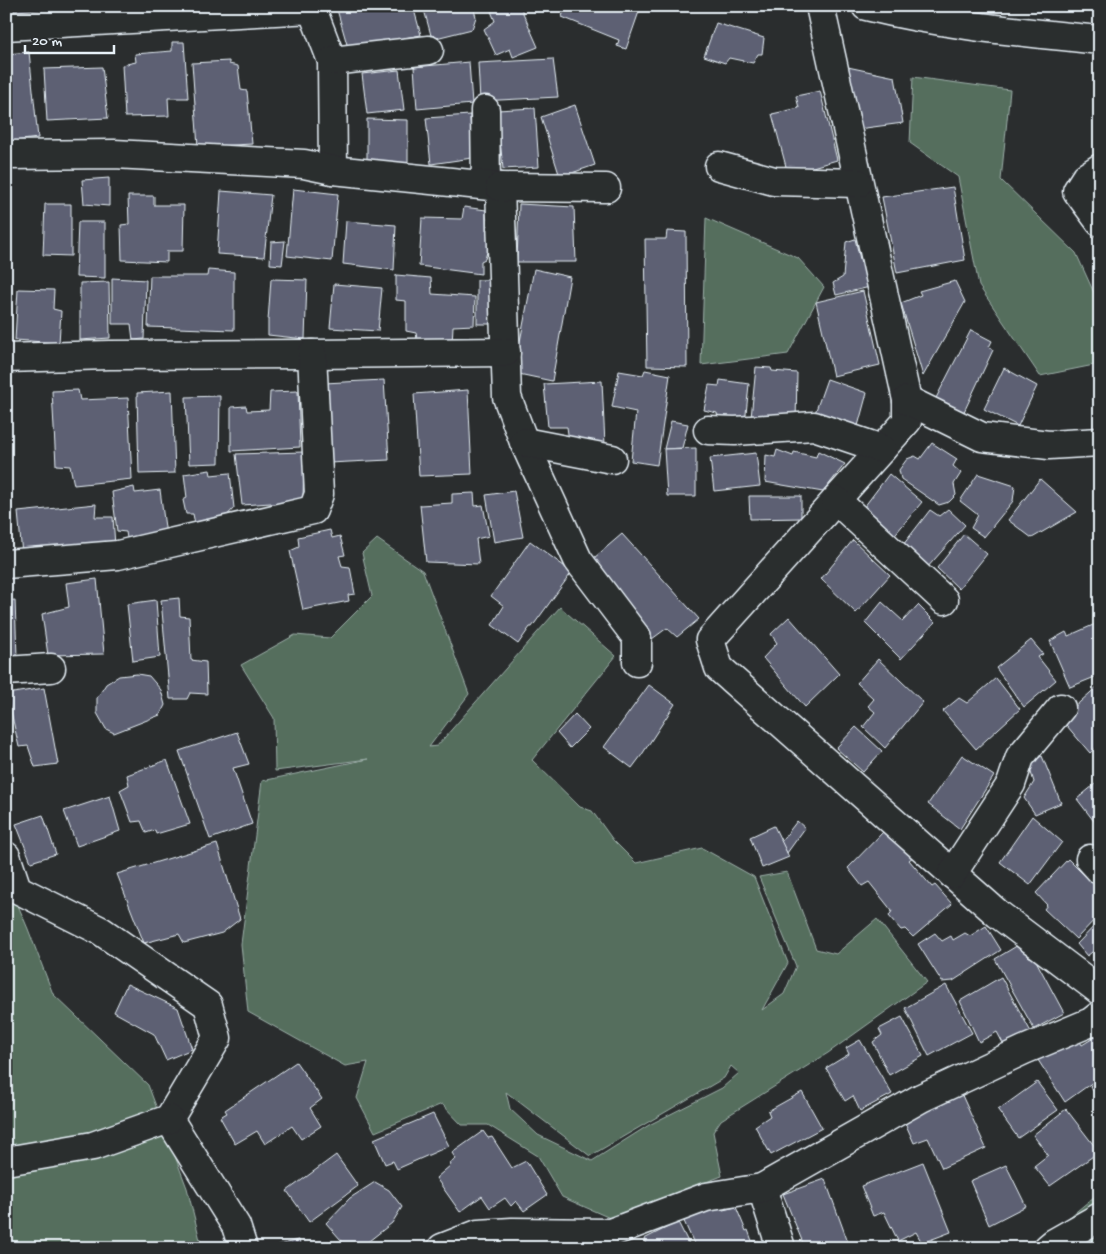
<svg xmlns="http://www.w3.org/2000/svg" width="1106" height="1254" viewBox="0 0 1106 1254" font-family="'Gochi Hand',sans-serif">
<rect width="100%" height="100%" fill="#2a2d2e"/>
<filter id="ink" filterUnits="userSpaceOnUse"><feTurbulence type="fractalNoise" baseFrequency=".02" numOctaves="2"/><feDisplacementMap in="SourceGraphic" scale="10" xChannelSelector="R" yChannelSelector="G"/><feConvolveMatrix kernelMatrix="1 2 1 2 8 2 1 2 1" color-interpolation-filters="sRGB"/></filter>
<g filter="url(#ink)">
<g fill="#546e5d" stroke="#9eb0aa" fill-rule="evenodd">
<path d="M913 77 1010 90 1001 180 1076 253 1100 306V358L1094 365 1040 376 979 286 958 177 910 143Z"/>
<path d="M706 218 798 258 824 287 788 354 701 365Z"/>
<path d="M377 539 423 571 469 694 429 747 437 746 560 607 616 656 532 760 580 807 592 811 613 840 636 863 702 848 754 877 788 963 762 1010 784 994 796 966 759 877 787 872 816 949 836 954 877 919 927 982 828 1053 721 1120 713 1132 722 1176 610 1218 562 1197 538 1156 488 1125H462L442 1104 375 1132 357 1098 368 1062 345 1066 248 1012 241 944 262 781 368 759 275 771 274 718 241 665 295 635 330 638 372 596 362 553ZM731 1066 739 1073 722 1088 649 1125 592 1161 538 1135 510 1109 506 1092 590 1156 724 1078Z"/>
<path d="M6 877 28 929 53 994 148 1085 187 1188 202 1248H6Z"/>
<path d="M1100 1192V1210L1043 1248H1032Z"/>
<path d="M1100 1233V1248H1073Z"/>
</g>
<g fill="#5d6073" stroke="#e8f1f8">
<path d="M6 6H72V11L7 16Z"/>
<path d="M336 6H413L421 35 348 48Z"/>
<path d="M423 6H473L476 17 472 29 432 39Z"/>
<path d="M489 6H520L538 47 513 57 510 49 496 55 484 29 495 21Z"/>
<path d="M565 6H641L626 49 617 46 619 40 562 17Z"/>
<path d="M716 23 764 38 762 54H758L753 63 729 58 725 63 704 56Z"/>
<path d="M172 42H184L188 98H168L169 116 125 117 122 65 136 62 135 54 172 51Z"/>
<path d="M29 52 38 138 6 142V54Z"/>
<path d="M553 59 558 97 480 101 478 63Z"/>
<path d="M229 61V64L238 66 241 90 247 91 252 144 198 147 192 63Z"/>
<path d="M469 62 472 104 417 109 414 67Z"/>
<path d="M843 66 895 77 903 123 858 129Z"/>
<path d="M102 67 108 118 47 121 44 69Z"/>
<path d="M399 70 404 110 367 114 362 74Z"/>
<path d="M820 91 837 160 788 174 772 114 799 108 796 96Z"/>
<path d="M575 105 595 165 560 177 541 117Z"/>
<path d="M535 108 539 167 503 169 497 110Z"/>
<path d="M470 115 472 158 431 164 426 118Z"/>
<path d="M367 119 408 120V169L367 162Z"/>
<path d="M109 178V206L84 204 82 180Z"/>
<path d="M953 187 965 260 897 273 882 197Z"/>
<path d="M293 189 338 194 332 261 287 256Z"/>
<path d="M221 191 271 195 264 257 217 254Z"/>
<path d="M128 196H154V205H184L183 251H167V262L122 260 121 225 129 224Z"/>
<path d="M45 204H71V256L43 255Z"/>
<path d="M519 204 574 207 576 262H517Z"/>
<path d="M464 207 486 210V230L490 231V251L487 252 485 259 481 261V274L419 266 422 218 462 219Z"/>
<path d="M346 221 396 225 394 270 343 264Z"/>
<path d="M78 222H105V278L76 277Z"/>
<path d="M667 231 686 232 687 367 647 366 645 239H666Z"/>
<path d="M855 239 861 263 864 262 870 287 836 295 833 283 843 277 846 242Z"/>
<path d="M285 241 282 265 270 264 271 242Z"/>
<path d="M534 269 570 277 552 381 514 373Z"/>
<path d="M208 270 234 272V330L148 327 150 276H207Z"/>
<path d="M396 275 431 278 432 294 475 297 474 325 453 326 452 345 418 344 416 333 406 331V301L396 300Z"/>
<path d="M112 278 146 280 144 339 133 340 131 324H112Z"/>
<path d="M271 279 307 280 305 339 268 335V321Z"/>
<rect x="477" y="280" width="18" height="44"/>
<path d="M955 281 965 302 923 376 901 303 921 295 919 291Z"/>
<path d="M109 282 110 338 80 340V283Z"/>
<path d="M334 284 382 288 378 331 330 328Z"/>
<path d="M18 289 54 290 53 309 61 311 59 343 15 340Z"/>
<path d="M863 291 880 365 833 376 816 302Z"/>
<path d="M971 330 992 341 989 347 993 350 962 416 935 400Z"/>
<path d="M756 367 771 368 772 371 797 373 796 422 751 418Z"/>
<path d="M1004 368 1037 386 1018 426 984 409Z"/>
<path d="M645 370 670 375 657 465 631 461 636 412 612 407 619 371 643 375Z"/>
<path d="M827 379 867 393 858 426 815 413Z"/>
<path d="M384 380 389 460 329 463 324 383Z"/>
<path d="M720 380 749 384 745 424 718 418 717 413 704 410 709 385 719 386Z"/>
<path d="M602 381 605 445 570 448 567 427H548L544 384Z"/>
<path d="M78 390 80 400 128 398 132 479 74 485 70 466 56 465 52 391Z"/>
<path d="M468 390 472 474 419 476 414 394Z"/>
<path d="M172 391 175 473 139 474 137 393Z"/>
<path d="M298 391 300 447 231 451V407L246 406 247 411 269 410 270 392Z"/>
<path d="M220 396 219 463 189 464 186 397Z"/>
<path d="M671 421 688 424 682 448 664 449Z"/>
<path d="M932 443 957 459 953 466 961 473 954 484 956 495 949 502 939 505 901 479 899 470 907 459 915 456 920 459Z"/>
<path d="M696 448V496H667L664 449Z"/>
<path d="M777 450 793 456 794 452 816 457 818 451 845 464 823 492 765 482 766 455 775 457Z"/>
<path d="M304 452 303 502 274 510 271 503 242 505 236 454Z"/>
<path d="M756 453 760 486 714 491 710 458Z"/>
<path d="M210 470 211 475 230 473 234 508 222 521 195 524 193 514H186L183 500 187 498 184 474Z"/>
<path d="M889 474 922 502 892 538 861 511Z"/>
<path d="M978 474 1015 486 1013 501 984 537 971 528 978 515 960 501Z"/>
<path d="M1040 479 1077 512 1032 538 1008 520Z"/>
<path d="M134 487 135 493 160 490 166 535 128 544 126 532 117 531 112 492Z"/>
<path d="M514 491 523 537 494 542 486 495Z"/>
<path d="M474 493 475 506 483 505 489 536 476 539 479 564 426 562 420 505 452 503V494Z"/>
<path d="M749 496H801V518L750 519Z"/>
<path d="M6 502H8L10 533 6 534Z"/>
<path d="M96 504 95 517H113L115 546 22 554 18 512Z"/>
<path d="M948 509 965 525 926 569 903 545 930 510 939 516Z"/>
<path d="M330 530 332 538 340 536 345 555 339 556 342 566 350 567 355 594 348 595 349 601 303 610 290 551 299 547 298 537Z"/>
<path d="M622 534 699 619 677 637 667 628 652 639 587 564Z"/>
<path d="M964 534 987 554 959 589 937 568Z"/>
<path d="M853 540 890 575 856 613 821 579Z"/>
<path d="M530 541 572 572 532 627H530L518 644 492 625 504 606 491 596Z"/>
<path d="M97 579 104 654 48 655 42 614 69 607 66 583Z"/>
<path d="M179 598 180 616 189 617 191 660 206 662 207 694 190 693 187 699H170L161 600Z"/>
<path d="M15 600 17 657 6 658V601Z"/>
<path d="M156 600 160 657 133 661 127 604Z"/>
<path d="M882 602 903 621 918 605 935 622 901 659 865 623Z"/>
<path d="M789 617 839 674 805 707 763 658 777 643 771 634Z"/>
<path d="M1100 622V675L1070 687 1050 641 1066 632 1068 636Z"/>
<path d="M1031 640 1043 654 1038 657 1056 680 1024 707 996 668Z"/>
<path d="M878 659 923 702 885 748 863 727 875 712 868 706 874 699 857 683Z"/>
<path d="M137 674 149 676 161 690 165 705 160 715 114 733 106 729 97 713V698L106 684 119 676Z"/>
<path d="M996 678 1020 709 976 749 943 711 959 698 967 703Z"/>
<path d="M1100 684V744L1090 753 1061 719Z"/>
<path d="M649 685 675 704 641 756 632 768 604 747Z"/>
<path d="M44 688 58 764 35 767 28 746 19 747 7 694Z"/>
<path d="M575 714 589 729 570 748 557 733Z"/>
<path d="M856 727 882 751 863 772 836 748Z"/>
<path d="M237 732 249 764 233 768 252 824 210 839 179 751Z"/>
<path d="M962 755 994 776 960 829 928 804Z"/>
<path d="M1042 756 1061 803 1035 814 1024 798 1034 782 1028 763Z"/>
<path d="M167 760 190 824 156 834 155 830 146 833 141 821 132 822 120 790 129 785 127 775Z"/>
<path d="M1100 780V829L1077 799Z"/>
<path d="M110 796 120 831 77 846 64 811Z"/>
<path d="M43 815 56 854 31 862 16 824Z"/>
<path d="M1032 816 1062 842 1030 885 1000 862Z"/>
<path d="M797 821 805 828 787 853 781 842Z"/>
<path d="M774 826 789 857 762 868 750 837Z"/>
<path d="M885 830 913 857 909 860 932 887 935 885 952 904 913 937 905 929 901 930 889 916 892 911 869 882 862 886 848 868Z"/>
<path d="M217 844 240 919 222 933 184 943 179 934 144 943 117 874Z"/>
<path d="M1068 859 1100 891V914L1076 939 1044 909 1047 905 1036 893Z"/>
<path d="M1100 920V952L1096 949 1087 956 1077 944Z"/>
<path d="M986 926 1001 950 953 981 942 982 918 944 935 933 942 941 951 936 953 940 965 933 970 936Z"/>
<path d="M1020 944 1029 957H1034L1064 1013 1034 1029 995 959Z"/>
<path d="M1001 977 1031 1032 1005 1047 997 1032 979 1042 960 1001Z"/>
<path d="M127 984 178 1008 192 1049 166 1060 154 1034 114 1012Z"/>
<path d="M946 985 972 1033 929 1056 905 1008Z"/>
<path d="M902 1017 923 1056 889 1075 873 1042 882 1035 879 1029Z"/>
<path d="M1100 1034V1077L1065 1102 1038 1060 1079 1040 1082 1045Z"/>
<path d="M860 1040 892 1094 860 1111 853 1096 845 1101 826 1068 849 1054 846 1048Z"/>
<path d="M296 1062 322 1099 310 1108 321 1126 301 1139 292 1126 265 1144 257 1131 235 1144 220 1117 227 1113 225 1110Z"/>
<path d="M1100 1079V1101L1090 1086Z"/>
<path d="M1037 1082 1058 1110 1018 1138 998 1110Z"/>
<path d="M960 1091 986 1148 942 1168 928 1138 914 1143 902 1116Z"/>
<path d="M802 1092 822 1128 771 1155 755 1126 770 1116 768 1111Z"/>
<path d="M1066 1109 1099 1152 1050 1186 1034 1166 1048 1155 1033 1135Z"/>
<path d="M433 1114 449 1146 397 1169 393 1161 385 1164 374 1139Z"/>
<path d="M483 1131 488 1138 492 1137 512 1168 526 1161 547 1195 524 1211 516 1201 511 1206 505 1198 490 1208 482 1196 460 1212 436 1178 451 1165 450 1163 456 1159 452 1153Z"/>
<path d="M336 1155 358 1186 309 1222 287 1191Z"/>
<path d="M923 1162 951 1232 922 1243 916 1232 898 1241 884 1212 873 1216 861 1186Z"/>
<path d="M1006 1165 1026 1206 989 1225 970 1181Z"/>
<path d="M825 1179 850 1248H805L783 1194Z"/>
<path d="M375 1182 389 1190 402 1207 392 1223 360 1248H348L326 1223 350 1198Z"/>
<path d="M722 1205 723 1210 736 1207 746 1231 748 1230 752 1241H759L762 1248H696L683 1219 700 1209 703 1213Z"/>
<path d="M678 1222 691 1248H647L644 1239Z"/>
<path d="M299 1240 301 1248H268Z"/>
<path d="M528 1240 573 1243V1248H528Z"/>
</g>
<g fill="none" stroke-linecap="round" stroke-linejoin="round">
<g stroke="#e8f1f8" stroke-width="31">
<g id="minor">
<path d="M820 6 907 400V421L710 640 719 668 998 914 1100 991"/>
<path d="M866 6C943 25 1021 32 1100 40"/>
<path d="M6 26 312 9 332 61 333 170"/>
<path d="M332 61 429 50"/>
<path d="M485 110 486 185"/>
<path d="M6 155 114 154 304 164 333 170 500 187 507 397 524 442 578 560 637 638V662"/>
<path d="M719 166 774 181 858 183"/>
<path d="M1100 168 1086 177 1077 191 1100 222"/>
<path d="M500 187 606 188"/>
<path d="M6 358 109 355 312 354 506 352"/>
<path d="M907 400 982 437 1049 445 1100 442"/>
<path d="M708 430 735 431 814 426 882 449"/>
<path d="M524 442 612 459"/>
<path d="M836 500 944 600"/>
<path d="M6 564 118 555 313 510 319 494 312 354"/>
<path d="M6 671 51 668"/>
<path d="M6 856 17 889 101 931 208 1005 217 1038 169 1119 236 1226 243 1248"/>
<path d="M1090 859 1100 870"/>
<path d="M952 874 1011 784 1020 757 1061 708"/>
<path d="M6 1161 93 1146 169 1119"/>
<path d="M762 1188 781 1248"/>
<path d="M442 1248 478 1234 512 1232 610 1233 706 1197 762 1188 921 1098 1024 1050 1091 1022 1100 1015"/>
<path d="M1048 1248 1054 1243 1100 1217"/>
</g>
</g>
<use href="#minor" stroke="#2a2d2e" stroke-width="28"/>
</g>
</g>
<rect width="1106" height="1254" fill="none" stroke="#2a2d2e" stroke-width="25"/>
<rect x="12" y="12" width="1081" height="1229" fill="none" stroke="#e8f1f8" stroke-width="2" filter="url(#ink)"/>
<path d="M25 45v8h89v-8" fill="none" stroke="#e8f1f8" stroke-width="2.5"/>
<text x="32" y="45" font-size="15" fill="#e8f1f8" stroke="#2a2d2e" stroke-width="4" paint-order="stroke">20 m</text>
</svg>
